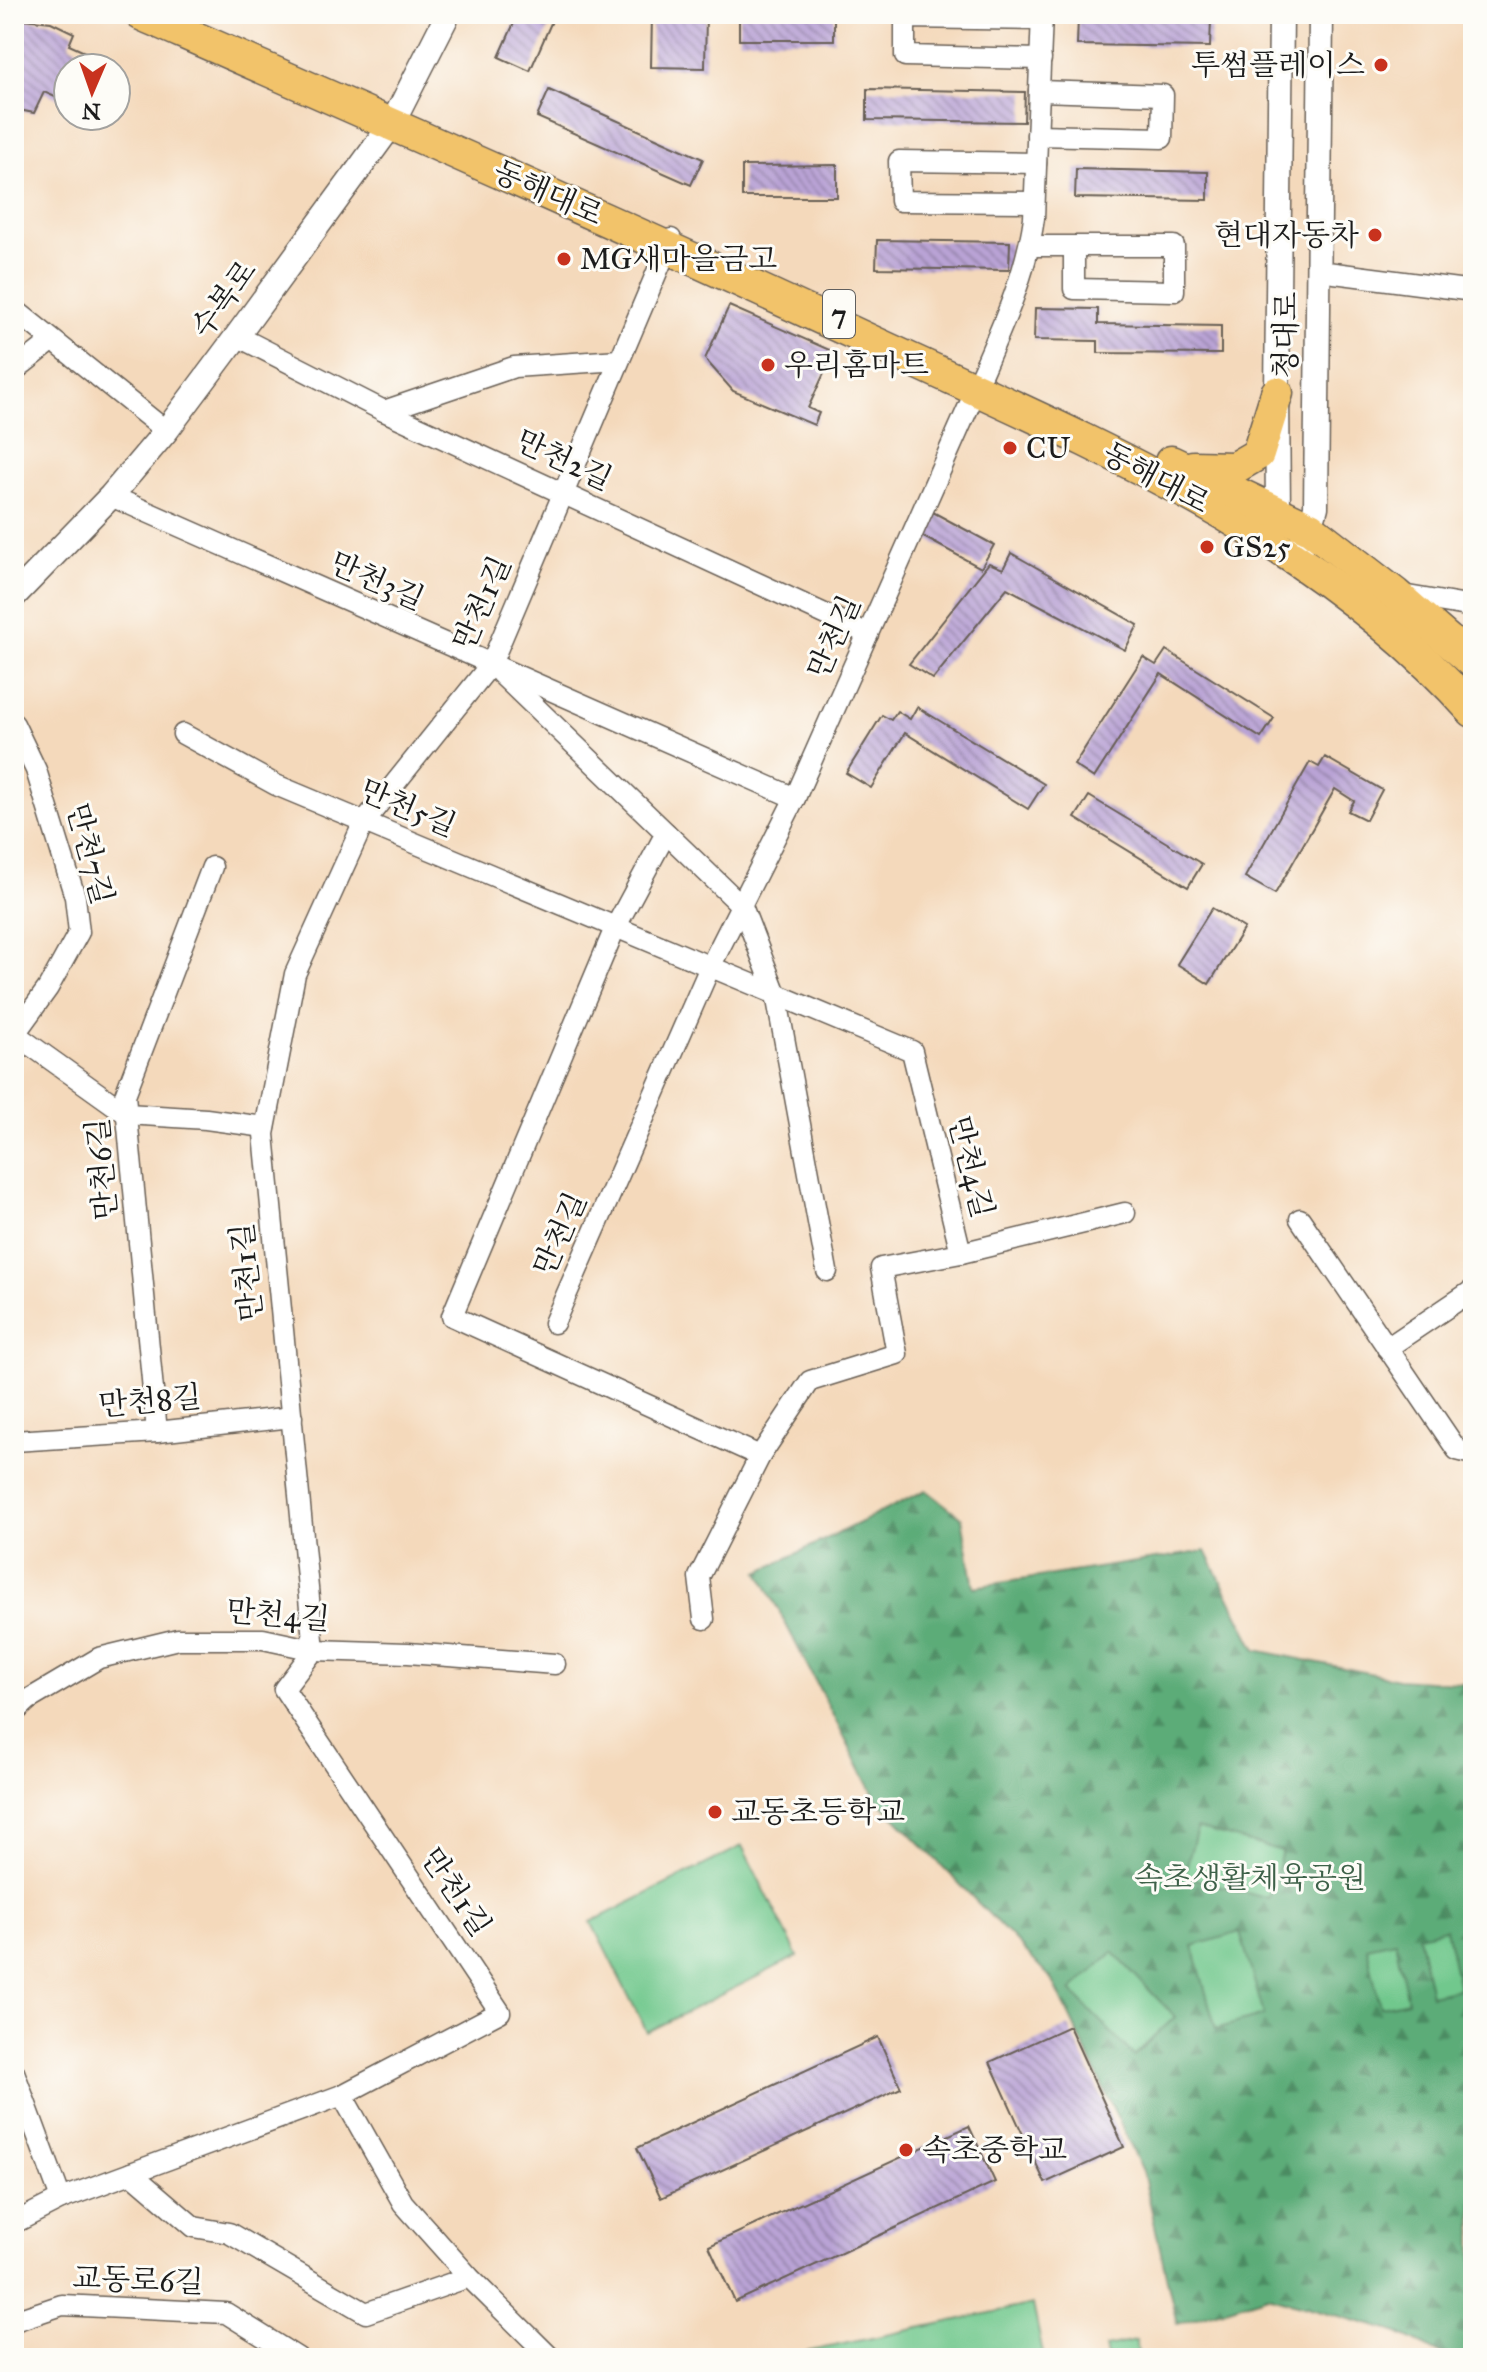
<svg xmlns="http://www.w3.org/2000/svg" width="1487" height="2372" viewBox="0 0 1487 2372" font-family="'IM FELL Great Primer','Noto Serif KR',serif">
<defs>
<pattern id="forest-firs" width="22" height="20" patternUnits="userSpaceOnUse" patternTransform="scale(2)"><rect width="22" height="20" fill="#5cac78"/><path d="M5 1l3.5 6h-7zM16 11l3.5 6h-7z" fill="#4b8b62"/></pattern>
<pattern id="building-back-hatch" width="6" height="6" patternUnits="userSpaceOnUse" patternTransform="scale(2)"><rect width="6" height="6" fill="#b9a3d5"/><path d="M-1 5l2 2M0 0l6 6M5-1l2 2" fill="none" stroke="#9684ac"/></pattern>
</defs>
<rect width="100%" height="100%" fill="#fdfcf7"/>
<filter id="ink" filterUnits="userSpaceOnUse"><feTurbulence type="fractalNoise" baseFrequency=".0125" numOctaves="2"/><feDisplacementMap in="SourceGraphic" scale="16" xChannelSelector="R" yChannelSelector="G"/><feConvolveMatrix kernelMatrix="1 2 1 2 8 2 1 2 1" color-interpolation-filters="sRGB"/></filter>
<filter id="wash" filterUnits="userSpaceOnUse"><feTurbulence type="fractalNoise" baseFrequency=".006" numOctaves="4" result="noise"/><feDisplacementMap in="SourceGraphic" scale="32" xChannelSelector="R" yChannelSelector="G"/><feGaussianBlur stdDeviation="1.8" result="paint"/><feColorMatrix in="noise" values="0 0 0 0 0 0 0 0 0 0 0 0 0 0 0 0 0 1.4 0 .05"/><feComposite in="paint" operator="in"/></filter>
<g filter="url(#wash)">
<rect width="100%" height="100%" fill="#f4d9bb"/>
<path fill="url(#forest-firs)" stroke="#3c644a" stroke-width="2" d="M926 1490 962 1518 974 1587 1206 1551 1256 1650 1398 1679 1473 1684V2358H1448L1396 2332 1268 2296 1177 2324 1143 2172 1052 1979 875 1797 759 1572Z"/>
<g fill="#71c88d" stroke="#467254" stroke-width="2">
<path d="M1197 1828 1282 1851 1269 1899 1184 1876Z"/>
<path d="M742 1846 798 1956 647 2032 591 1922Z"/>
<path d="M1446 1929 1459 1989 1431 1995 1418 1935Z"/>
<path d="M1240 1932 1264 2015 1216 2029 1193 1946Z"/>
<path d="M1395 1941 1408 2001 1380 2007 1367 1947Z"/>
<path d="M1113 1952 1175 2017 1134 2056 1071 1991Z"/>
<path d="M1033 2304 1044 2358H777Z"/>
<path d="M1136 2341 1139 2358H1107L1105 2347Z"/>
</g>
<g id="blocks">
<g fill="url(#building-back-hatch)">
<path d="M518 14H555L530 71 499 57Z"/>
<path d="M652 14H706L705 68 651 67Z"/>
<rect x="739" y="14" width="95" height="26"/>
<path d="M1078 17 1211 19 1210 47 1077 45Z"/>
<path d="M14 18 51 22 74 33 69 45 87 53 80 68H68V92L64 101 44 92 34 113 14 109Z"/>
<path d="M867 89 1025 92 1024 122 867 120Z"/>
<path d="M549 90 703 159 691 185 537 117Z"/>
<path d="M837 165V197H742V166Z"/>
<path d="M1076 169 1208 172V200L1075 198Z"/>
<path d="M877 240 1010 242 1009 270 876 268Z"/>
<path d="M729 306 834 352 808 408 819 413 814 425 733 391 705 359Z"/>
<path d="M1035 308 1098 309V324L1221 326V354L1098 353V341L1034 340Z"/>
<path d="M931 511 994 545 981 568 918 534Z"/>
<path d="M1011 553 1138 625 1125 650 1007 588 933 679 909 664 989 563 1003 569Z"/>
<path d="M1166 650 1274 718 1261 738 1161 674 1094 778 1074 765 1143 657 1156 665Z"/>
<path d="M917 707 1044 784 1028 809 905 733 871 788 846 773 882 715 891 720 897 711 910 719Z"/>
<path d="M1325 757 1382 790 1366 820 1348 811 1354 801 1335 789 1275 894 1245 877 1310 762 1319 767Z"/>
<path d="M1089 796 1202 864 1188 887 1075 818Z"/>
<path d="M1212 908 1244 928 1209 984 1177 964Z"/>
<path d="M1069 2026 1124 2147 1045 2183 990 2062Z"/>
<path d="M878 2037 901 2088 661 2198 637 2148Z"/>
<path d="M969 2126 995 2182 735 2302 709 2246Z"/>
</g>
</g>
</g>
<g filter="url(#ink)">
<use href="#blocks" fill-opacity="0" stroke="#685e54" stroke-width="2"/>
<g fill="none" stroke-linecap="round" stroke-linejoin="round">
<g stroke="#685e54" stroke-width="23">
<g id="minor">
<path d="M1041 59 905 56V18L1042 20"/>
<path d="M1037 135 1162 138 1163 95 1039 91"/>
<path d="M1034 202 900 201 899 161 1036 163"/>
<path d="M1030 246H1174V291L1074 289V246"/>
<path d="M1319 271 1473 291"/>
<path d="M14 309 166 431"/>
<path d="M237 336 384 411 868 634"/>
<path d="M14 371 52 341"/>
<path d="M980 377C1003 325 1026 275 1034 218L1042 14"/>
<path d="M384 411 514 367 619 360"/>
<path d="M111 496 795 798"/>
<path d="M1402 595 1473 607"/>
<path d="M500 673 742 906 776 994 827 1271"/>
<path d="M14 724 36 770 75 897 79 932 48 988 14 1035"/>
<path d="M183 734 276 785 912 1051 961 1253"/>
<path d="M666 833 615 928 452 1316 760 1456"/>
<path d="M15 1034 127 1114 206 1119 265 1127"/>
<path d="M1300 1219 1457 1450 1473 1454"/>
<path d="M554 1323 710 967 795 798 976 390"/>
<path d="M1387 1348 1473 1290"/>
<path d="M157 1432 125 1095 212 867"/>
<path d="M14 1441 157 1432 292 1417"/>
<path d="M704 1619 699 1577 760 1456 810 1381 897 1354 881 1268 961 1253 1125 1213"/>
<path d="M14 1713 28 1700 99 1658 178 1639H263L314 1650 408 1653 555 1664"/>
<path d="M14 2072 61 2199"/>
<path d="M342 2095 403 2203 469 2277 551 2358"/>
<path d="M131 2173 194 2227 229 2233 366 2313 469 2277"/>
<path d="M14 2223 61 2199 342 2095 500 2012 284 1689 314 1650 264 1134 295 974 364 822 491 664 671 239"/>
<path d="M14 2321 62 2305 226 2313 298 2358"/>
</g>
</g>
<g stroke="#685e54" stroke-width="27">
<g id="tertiary">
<path d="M1271 526 1278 511 1277 393 1281 14"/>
<path d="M1295 557 1310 528 1316 507 1321 14"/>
<path d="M14 596 111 496 166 431 237 336 392 124 448 14"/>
</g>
</g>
<g stroke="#685e54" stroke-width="35">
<g id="primary">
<path d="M141 14C382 120 624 226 862 337 1079 438 1310 529 1473 711"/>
<path d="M1171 462 1310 528 1395 594 1473 662"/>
<path d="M1193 467 1234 468 1258 454 1277 393"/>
</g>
</g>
<use href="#minor" stroke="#fff" stroke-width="20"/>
<use href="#tertiary" stroke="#fff" stroke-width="24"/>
<use href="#primary" stroke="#f2c36a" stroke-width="32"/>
</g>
</g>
<g fill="#c8321e" stroke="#fdfcf7" stroke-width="3">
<circle cx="1381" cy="65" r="8"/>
<circle cx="1375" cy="235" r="8"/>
<circle cx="564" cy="259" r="8"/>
<circle cx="768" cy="365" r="8"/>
<circle cx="1010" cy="448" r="8"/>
<circle cx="1207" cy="547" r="8"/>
<circle cx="715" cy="1812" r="8"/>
<circle cx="906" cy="2150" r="8"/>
</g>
<g text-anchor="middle" stroke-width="6" stroke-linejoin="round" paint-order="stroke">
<rect fill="#fdfcf7" stroke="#605f5e" stroke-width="2" x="823" y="290" width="32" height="48" rx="6"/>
<g font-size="28" font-weight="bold" fill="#1c1c1c">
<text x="839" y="324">7</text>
</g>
<g font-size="30" fill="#1c1c1c" stroke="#fdfcf7" text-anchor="start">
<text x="1365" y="75" text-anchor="end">투썸플레이스</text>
<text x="1359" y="245" text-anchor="end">현대자동차</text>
<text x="580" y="269">MG새마을금고</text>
<text x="784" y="375">우리홈마트</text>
<text x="1026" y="458">CU</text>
<text x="1223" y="557">GS25</text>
<text x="731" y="1822">교동초등학교</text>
<text x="922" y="2160">속초중학교</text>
</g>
<g font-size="30" fill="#1c1c1c" stroke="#fdfcf7">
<text transform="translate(548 193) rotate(24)" y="10">동해대로</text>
<text transform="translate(224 299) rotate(-54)" y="10">수복로</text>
<text transform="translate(1286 335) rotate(-89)" y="10">청대로</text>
<text transform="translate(564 460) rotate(25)" y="10">만천2길</text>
<text transform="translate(1156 478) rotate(28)" y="10">동해대로</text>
<text transform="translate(377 581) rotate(24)" y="10">만천3길</text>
<text transform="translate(482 603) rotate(-66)" y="10">만천1길</text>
<text transform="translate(834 637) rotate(-66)" y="10">만천길</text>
<text transform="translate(408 808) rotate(23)" y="10">만천5길</text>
<text transform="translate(90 854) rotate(75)" y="10">만천7길</text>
<text transform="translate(971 1167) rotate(76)" y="10">만천4길</text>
<text transform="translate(102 1169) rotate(-95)" y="10">만천6길</text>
<text transform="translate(560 1234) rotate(-66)" y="10">만천길</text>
<text transform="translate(247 1272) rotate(-96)" y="10">만천1길</text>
<text transform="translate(150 1401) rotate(-5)" y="10">만천8길</text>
<text transform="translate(278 1615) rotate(5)" y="10">만천4길</text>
<text transform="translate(456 1892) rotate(56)" y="10">만천1길</text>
<text transform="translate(138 2280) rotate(2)" y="10">교동로6길</text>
</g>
<g font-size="30" fill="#3e6149" stroke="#fdfcf7">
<text x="1250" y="1888">속초생활체육공원</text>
</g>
</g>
<rect width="1487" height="2372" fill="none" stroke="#fdfcf7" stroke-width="48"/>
<g transform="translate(92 92) rotate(182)"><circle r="38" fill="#fdfcf7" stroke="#a3a29f" stroke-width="2"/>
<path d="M0-6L14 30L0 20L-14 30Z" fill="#c8321e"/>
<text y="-12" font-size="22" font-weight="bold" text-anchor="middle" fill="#1c1c1c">N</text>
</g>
</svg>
